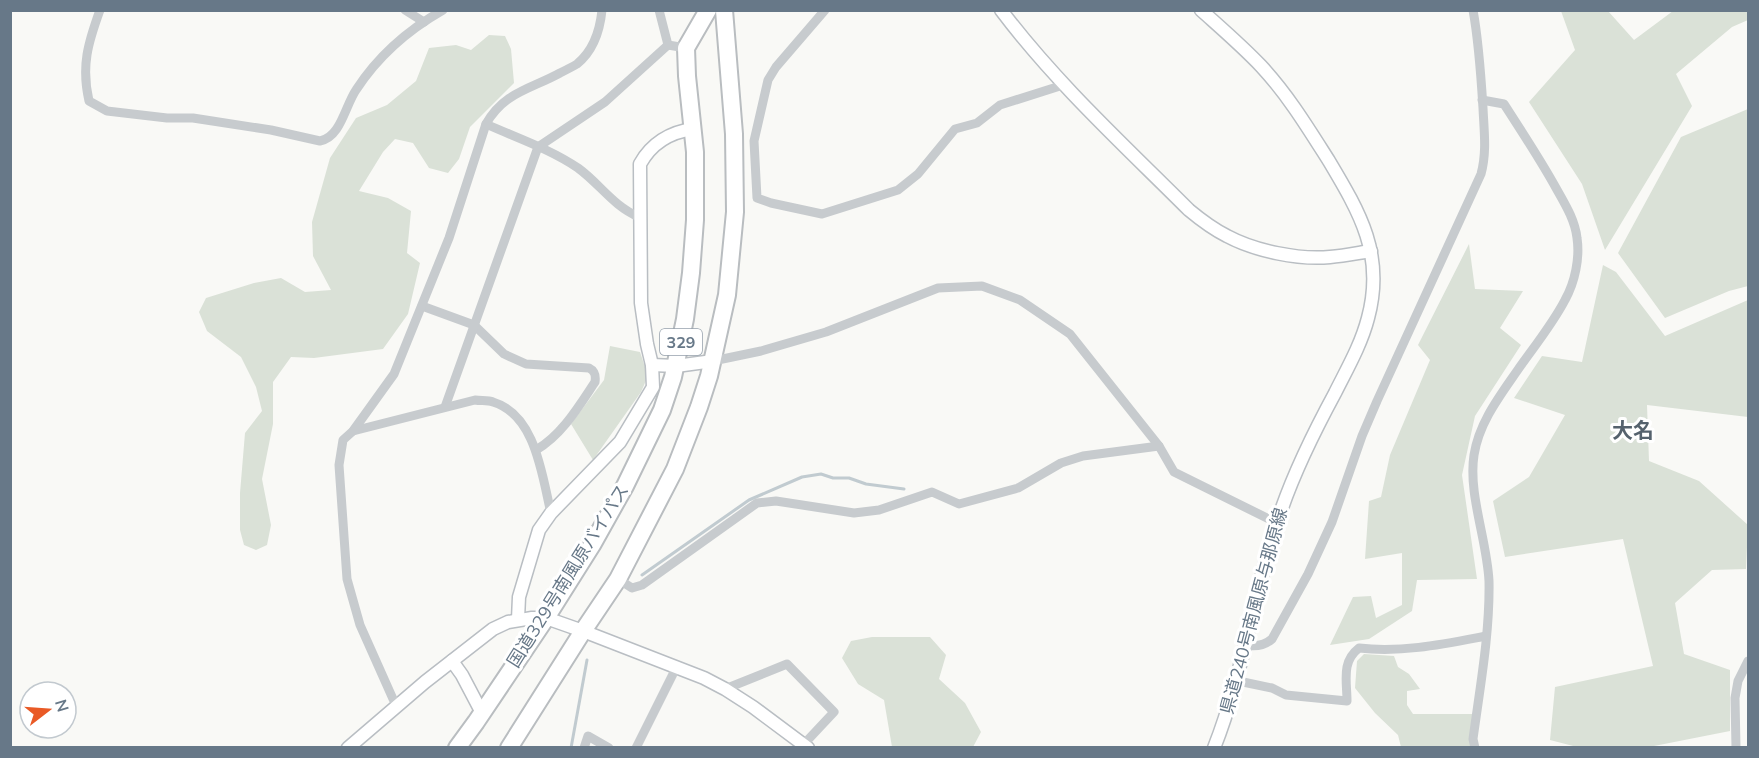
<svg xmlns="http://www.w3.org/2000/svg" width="1759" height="758" viewBox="0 0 1759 758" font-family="Mulish,'Noto Sans JP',sans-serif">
<rect width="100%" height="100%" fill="#f9f9f6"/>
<g fill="#dae1d7">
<path d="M1561 11H1608L1634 40 1673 11H1748V20L1732 27 1676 74 1692 106 1605 250 1582 184 1529 102 1575 50Z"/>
<path d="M489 35 505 36 511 49 514 83 470 127 459 159 448 173 429 168 413 143 395 139 383 152 359 191 388 198 411 211 407 253 420 263 408 314 383 349 314 358 291 357 273 382V424L262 479 271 525 267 545 256 550 244 545 240 530V493L245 433 262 411 256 387 241 357 207 331 199 312 206 298 254 283 281 278 305 292 331 290 313 256 312 222 330 158 356 118 387 105 416 81 429 48 456 45 471 50Z"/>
<path d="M1748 109V286L1729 291 1665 318 1618 253 1681 137Z"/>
<path d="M1469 244 1475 289 1523 291 1500 328 1521 345 1475 416 1462 475 1477 579 1417 580 1412 611 1369 639 1330 645 1353 597 1371 596 1376 618 1402 605V553L1365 559 1369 501 1381 497 1390 455 1430 360 1418 345Z"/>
<path d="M1603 265 1616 272 1665 336 1748 300V417L1647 405 1649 461 1699 481 1748 525 1746 569 1712 570 1675 603 1684 654 1730 670V731L1649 747H1577L1550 740 1555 687 1653 666 1623 539 1505 557 1493 501 1529 477 1565 415 1514 398 1542 356 1582 362Z"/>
<path d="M610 346 640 352 648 376 641 392 593 460 571 424 604 380Z"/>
<path d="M872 637H930L946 655 939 679 965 703 981 732 973 747H892L884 700 858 684 842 658 851 641Z"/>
<path d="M1364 654 1394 656 1398 667 1409 674 1420 689 1407 691V705L1413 714H1473L1471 747H1401L1398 735 1375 713 1355 688 1357 661Z"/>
</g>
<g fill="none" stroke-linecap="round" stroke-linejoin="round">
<g stroke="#c1cbd0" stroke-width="3">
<path d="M642 575 749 500 802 477 821 474 833 478H849L866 484 904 489"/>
<path d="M571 748 587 660"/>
</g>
<g stroke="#b9bec3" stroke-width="15">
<g id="secondary">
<path d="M1001 10C1056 83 1125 146 1189 210 1201 220 1213 229 1227 236 1255 251 1299 260 1330 257 1344 256 1358 253 1371 251"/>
<path d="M1201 10C1221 28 1242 46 1261 66 1288 95 1308 128 1329 161 1360 213 1385 255 1368 318 1361 345 1347 369 1335 393 1315 430 1296 468 1282 508 1254 586 1245 670 1214 748"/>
<path d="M652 365 676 366 713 361"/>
<path d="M518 619 519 597 539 530 551 513 620 442 653 387 652 365 647 344 641 303 640 164C651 144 670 132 693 129"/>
<path d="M452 661 462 675 482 713"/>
<path d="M348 748 425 682 493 629 508 622 532 618H546L583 631 704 678 725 689 753 707 808 748"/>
</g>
</g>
<g stroke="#b9bdc0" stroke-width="20">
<g id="highway">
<path d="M457 748 476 722 546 618 592 545 625 486 662 410 673 377 685 319 691 273 695 220V152L687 76 686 48 708 10"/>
<path d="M509 748 583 631 618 579 675 469 699 407 709 376 727 295 735 212 734 134 724 10"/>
</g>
</g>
<g stroke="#c7cbce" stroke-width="9">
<path d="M100 10C88 43 81 66 89 101L107 111 167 118H193L271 130 320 141C341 137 345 106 356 90 378 56 408 30 443 10"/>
<path d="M405 10 424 22"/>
<path d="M659 10 668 45 686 48"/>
<path d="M825 10 776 67 768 80 754 141 757 198 771 203 822 214 898 190 918 174 955 129 977 123 1000 105 1060 86 1064 83"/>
<path d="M486 124C517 138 550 149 578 168 600 184 613 206 639 217"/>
<path d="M422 306 474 325 504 354 526 364 589 368C595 371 596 375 595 382 579 406 562 435 536 450"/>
<path d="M713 361 761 351 826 332 938 288 982 286 1020 300 1070 334 1159 446 1174 472 1277 523"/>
<path d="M445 407 538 147 605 102 668 45"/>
<path d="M353 431 475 400C481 401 488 400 493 402 536 415 542 476 551 513"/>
<path d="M618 579 632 588 642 585 757 503 776 501 854 513 879 510 932 492 959 504 1018 488 1061 463 1083 456 1159 446"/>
<path d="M1246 645C1256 647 1264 646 1272 639L1308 574 1332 522 1362 436 1377 401 1481 174C1487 152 1484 131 1483 108 1481 76 1479 43 1473 10"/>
<path d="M1234 688 1243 682 1272 688 1286 695 1347 701C1347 681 1341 662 1359 648 1402 653 1444 644 1486 636"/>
<path d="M725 689 787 664 834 712 804 744"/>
<path d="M398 705 393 699 360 625 347 579 339 465 343 440 353 431 394 374 449 238 486 124C504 92 531 89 560 73 566 70 572 67 577 64 593 51 600 30 602 10"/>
<path d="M584 748 588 736 609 748"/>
<path d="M636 748 677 666"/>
<path d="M1475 748 1473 739C1480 687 1490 633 1489 581 1487 540 1468 494 1474 455 1479 423 1499 397 1517 371 1533 348 1552 325 1565 300 1575 282 1580 258 1577 238 1575 220 1565 204 1556 188 1540 159 1522 132 1504 104L1482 100"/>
<path d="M1736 748 1735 698 1738 681 1748 661"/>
</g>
<use href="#secondary" stroke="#fff" stroke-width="12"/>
<use href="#highway" stroke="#fff" stroke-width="16"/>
</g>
<g text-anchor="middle" stroke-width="6" stroke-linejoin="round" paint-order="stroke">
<rect fill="#fff" stroke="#95a0ac" stroke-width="1.5" x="660" y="329" width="42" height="26" rx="4.5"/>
<g font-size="16" font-weight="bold" fill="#677888">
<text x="681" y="348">329</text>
</g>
<g font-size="18" fill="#677888" stroke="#fff">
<text transform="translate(568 576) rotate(-58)" y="6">国道329号南風原バイパス</text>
<text transform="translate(1254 611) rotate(-75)" y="6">県道240号南風原与那原線</text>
</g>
<g font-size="21" font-weight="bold" fill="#55626d" stroke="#fff">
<text x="1633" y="438">大名</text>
</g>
</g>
<rect width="1759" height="758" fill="none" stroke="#677888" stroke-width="24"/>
<g transform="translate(48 710) rotate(73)"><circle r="28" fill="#ffffff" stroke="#c2c9cf" stroke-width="1.5"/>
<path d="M0-4.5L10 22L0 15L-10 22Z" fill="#e95a26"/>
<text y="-9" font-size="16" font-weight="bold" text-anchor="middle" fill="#677888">N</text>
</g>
</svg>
